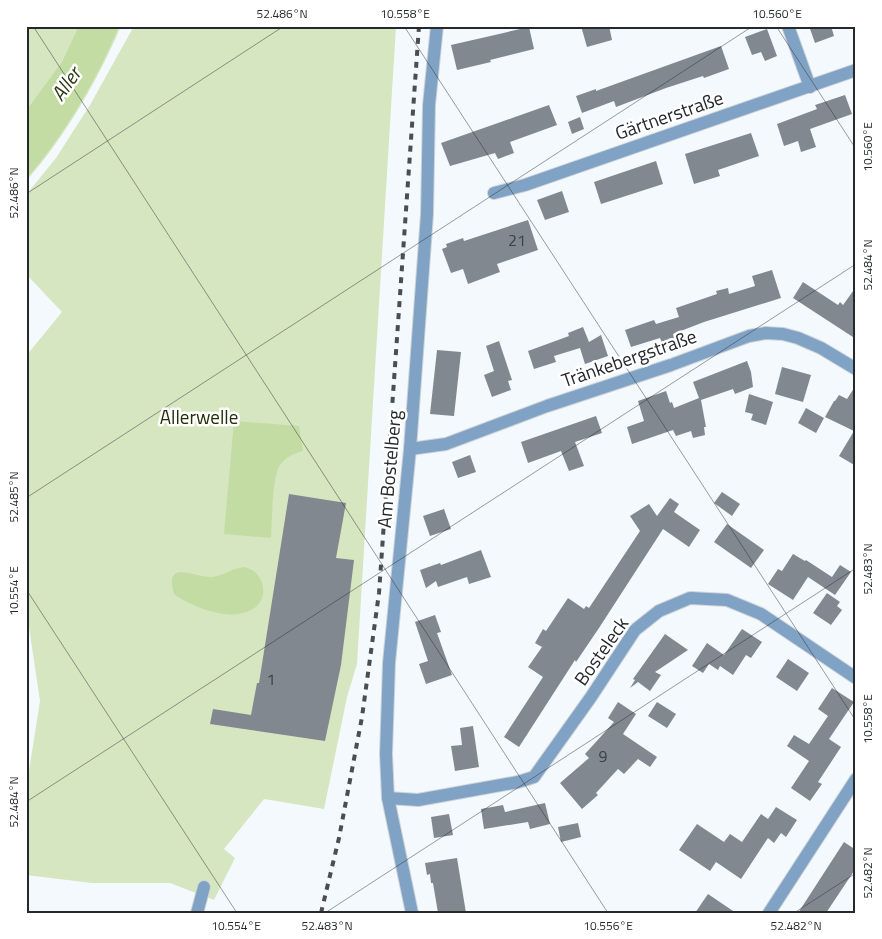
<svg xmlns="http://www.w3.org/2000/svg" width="882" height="939" viewBox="0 0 882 939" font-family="'Titillium Web',sans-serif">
<rect width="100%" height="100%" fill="#f4f9fe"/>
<g fill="#d5e6c0">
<path d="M26 26H121C98 80 65 137 26 181Z"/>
<path d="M134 26H396L357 664 347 697 324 809 264 799 224 849 235 858 214 900 170 883H92L26 875V790L40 701 26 607V356L62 312 26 274V195L56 158 90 105Z"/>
</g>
<g fill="#c3dca3">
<path d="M79 26H119C99 76 62 139 26 179V111L62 62Z"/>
<path d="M234 421 299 426 303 451C294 453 286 457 280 465 272 477 272 522 271 538L224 534Z"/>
<path d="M244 567C265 571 271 600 251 610 229 622 192 607 174 594 163 557 197 579 213 577 225 575 232 568 244 567Z"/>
</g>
<g fill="#81888f">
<path d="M581 26H609L612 40 587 47Z"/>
<path d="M809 26H831L834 36 815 43Z"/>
<path d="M529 27 534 49 490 60 491 62 457 70 451 45Z"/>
<path d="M767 29 777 56 765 61 761 52 752 55 745 37Z"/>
<path d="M721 46 729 69 704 78 703 76 666 88 616 107 614 101 582 113 576 96 596 89V91Z"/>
<path d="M845 95 852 114 810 129 816 147 801 152 798 141 784 146 777 124 817 109 815 105Z"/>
<path d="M549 105 557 125 510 142 514 153 498 159 495 153 450 166 441 143Z"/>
<path d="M580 117 584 129 572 134 568 122Z"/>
<path d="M751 133 759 156 718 170 720 176 694 184 685 154Z"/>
<path d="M656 161 663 184 601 204 594 182Z"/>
<path d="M562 191 569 212 545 220 537 200Z"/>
<path d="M528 220 538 250 497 264 500 272 468 284 463 269 451 273 442 249 447 247 446 244 463 238 464 241Z"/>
<path d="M772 270 781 298 704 322 673 334 676 343 664 348 660 338 631 347 625 330 654 320 656 324 679 317 676 308 717 294 716 291 728 288 729 294 755 286 752 276Z"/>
<path d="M803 282 838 305 840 302 843 305 856 287V339L793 298Z"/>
<path d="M583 327 589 342 601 335 608 356 585 364 580 348 554 356 556 362 534 369 528 351 569 336 568 333Z"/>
<path d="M499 341 512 380 508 381 511 390 492 397 484 375 494 371 486 346Z"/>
<path d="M437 350 461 352 454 416 430 414Z"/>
<path d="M747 361 751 372 753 387 735 394 733 389 701 400 706 427H704L705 435 693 438 691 431 676 436 673 430 632 444 627 427 644 421 638 401 666 391 670 403 672 402 674 408 699 398 693 382Z"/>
<path d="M782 367 811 375 803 402 775 394Z"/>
<path d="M856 385V466L839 456 854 431 825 417 834 401H835L839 395 847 399Z"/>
<path d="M749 394 773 402 766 425 751 420 753 414 745 412Z"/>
<path d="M806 408 824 418 816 433 798 423Z"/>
<path d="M596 416 602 433 575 442 584 466 569 471 561 451 528 463 521 442Z"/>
<path d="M470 455 476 472 458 478 452 462Z"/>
<path d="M722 492 740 504 732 516 714 503Z"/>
<path d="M289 494 346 503 336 558 354 560 341 665 325 741 210 724 213 709 251 715 257 683H259Z"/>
<path d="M670 498 679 504 674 512 700 530 689 547 663 529 599 628 576 662 575 660 519 747 504 737 543 677 528 667 542 647 535 643 543 629 546 631 568 598 584 609 586 606 589 608 640 531 630 516 649 504 657 516Z"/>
<path d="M444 509 451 529 430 536 423 516Z"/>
<path d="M727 524 764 550 751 568 714 542Z"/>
<path d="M481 550 491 577 469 584 467 577 438 587 436 581 426 588 420 570 440 563 441 565Z"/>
<path d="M793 554 805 561 806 560 832 577 840 565 851 572 835 595 808 577 793 600 768 584 778 569 782 571Z"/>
<path d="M827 593 840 602 837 606 842 610 831 625 813 613Z"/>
<path d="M435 615 441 632 437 633 452 675 426 684 419 664 428 661 415 622Z"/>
<path d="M742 629 762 642 751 658 746 655 733 675 720 666 718 670 709 664 703 673 692 666 707 643 724 655Z"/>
<path d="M665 634 688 650 655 672 661 675 650 691 638 682 630 688 635 680 633 679Z"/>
<path d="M788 659 809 673 797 691 776 677Z"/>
<path d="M832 688 854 702 829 739 841 747 818 782 822 784 810 801 791 788 809 761 787 746 794 735 809 744 828 716 818 709Z"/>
<path d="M618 702 636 714 623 734 657 757 650 767 638 759 624 774 618 769 596 793 598 795 582 809 560 783 589 758 585 754 614 722 608 718Z"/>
<path d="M657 702 676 714 667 728 648 716Z"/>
<path d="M473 726 479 767 455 771 451 746 462 745 460 728Z"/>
<path d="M545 803 550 824 530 829 528 822 484 829 481 809 503 805 505 812Z"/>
<path d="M776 807 797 820 786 837 781 833 774 843 768 838 741 879 716 862 710 871 679 850 697 824 724 842 730 834 742 842 761 814 768 819Z"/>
<path d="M449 814 453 835 434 838 431 817Z"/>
<path d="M578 823 581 837 561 842 558 827Z"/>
<path d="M844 842 856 850V868L826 913H798Z"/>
<path d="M457 858 466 913H438L433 883H431L430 874 427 875 425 863Z"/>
<path d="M708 894 736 913H695Z"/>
</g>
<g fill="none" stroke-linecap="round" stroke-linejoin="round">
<g stroke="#cfd4d8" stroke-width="14">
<g id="minor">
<path d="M788 26 810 87"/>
<path d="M494 193 525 185 856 70"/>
<path d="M410 449 446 444 547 406 671 365 749 336 766 333 783 334 798 338 821 348 856 369"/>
<path d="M388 798 418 800 518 782 534 777 591 697 635 630 659 611 690 598 727 600 761 614 856 678"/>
<path d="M197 913 204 887"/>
<path d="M412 913 388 798 386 754 389 663 410 449 427 214 429 105 437 26"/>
<path d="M769 913 856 779"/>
</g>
</g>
<use href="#minor" stroke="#80a3c5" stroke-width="12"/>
<path stroke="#4b4e51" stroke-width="4" stroke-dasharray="6 6" stroke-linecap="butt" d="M321 913 339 838 362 717 379 593 419 26"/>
</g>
<path fill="none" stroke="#26292c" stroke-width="1" stroke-opacity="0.45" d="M33 26 608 913M404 26 856 721M776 26 856 149M26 194 284 26M26 498 753 26M26 589 237 913M26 802 856 264M325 913 856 568M794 913 856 873"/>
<g text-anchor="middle" stroke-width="5" stroke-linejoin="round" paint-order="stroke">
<g font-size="16" fill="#3d4145">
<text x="517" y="246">21</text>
<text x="271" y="685">1</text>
<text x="603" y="762">9</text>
</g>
<g font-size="19" fill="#26292c" stroke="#fff">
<text transform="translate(669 115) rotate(-19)" y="7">Gärtnerstraße</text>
<text transform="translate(629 358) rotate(-19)" y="7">Tränkebergstraße</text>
<text transform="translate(389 469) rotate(-85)" y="7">Am Bostelberg</text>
<text transform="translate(601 651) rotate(-55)" y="7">Bosteleck</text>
</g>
<g font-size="19" fill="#213006" stroke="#fff">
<text x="199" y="424">Allerwelle</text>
</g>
<g font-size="20" font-style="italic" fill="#28370e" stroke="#fff">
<text transform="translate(66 84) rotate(-55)" y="7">Aller</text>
</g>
</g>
<rect width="882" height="939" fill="none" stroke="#ffffff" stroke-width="55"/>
<rect x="28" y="28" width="826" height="884" fill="none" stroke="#26292c" stroke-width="2"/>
<g font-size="12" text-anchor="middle" fill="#26292c">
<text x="282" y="18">52.486°N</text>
<text x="405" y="18">10.558°E</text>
<text x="777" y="18">10.560°E</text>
<text transform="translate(868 147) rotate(-90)" y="4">10.560°E</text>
<text transform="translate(14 193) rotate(-90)" y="4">52.486°N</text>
<text transform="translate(868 265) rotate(-90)" y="4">52.484°N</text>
<text transform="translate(14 497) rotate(-90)" y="4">52.485°N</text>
<text transform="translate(868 569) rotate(-90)" y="4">52.483°N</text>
<text transform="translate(14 591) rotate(-90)" y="4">10.554°E</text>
<text transform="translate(868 719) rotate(-90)" y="4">10.558°E</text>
<text transform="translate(14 802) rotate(-90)" y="4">52.484°N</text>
<text transform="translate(868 873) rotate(-90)" y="4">52.482°N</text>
<text x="236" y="930">10.554°E</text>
<text x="327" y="930">52.483°N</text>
<text x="608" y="930">10.556°E</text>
<text x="796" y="930">52.482°N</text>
</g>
</svg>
